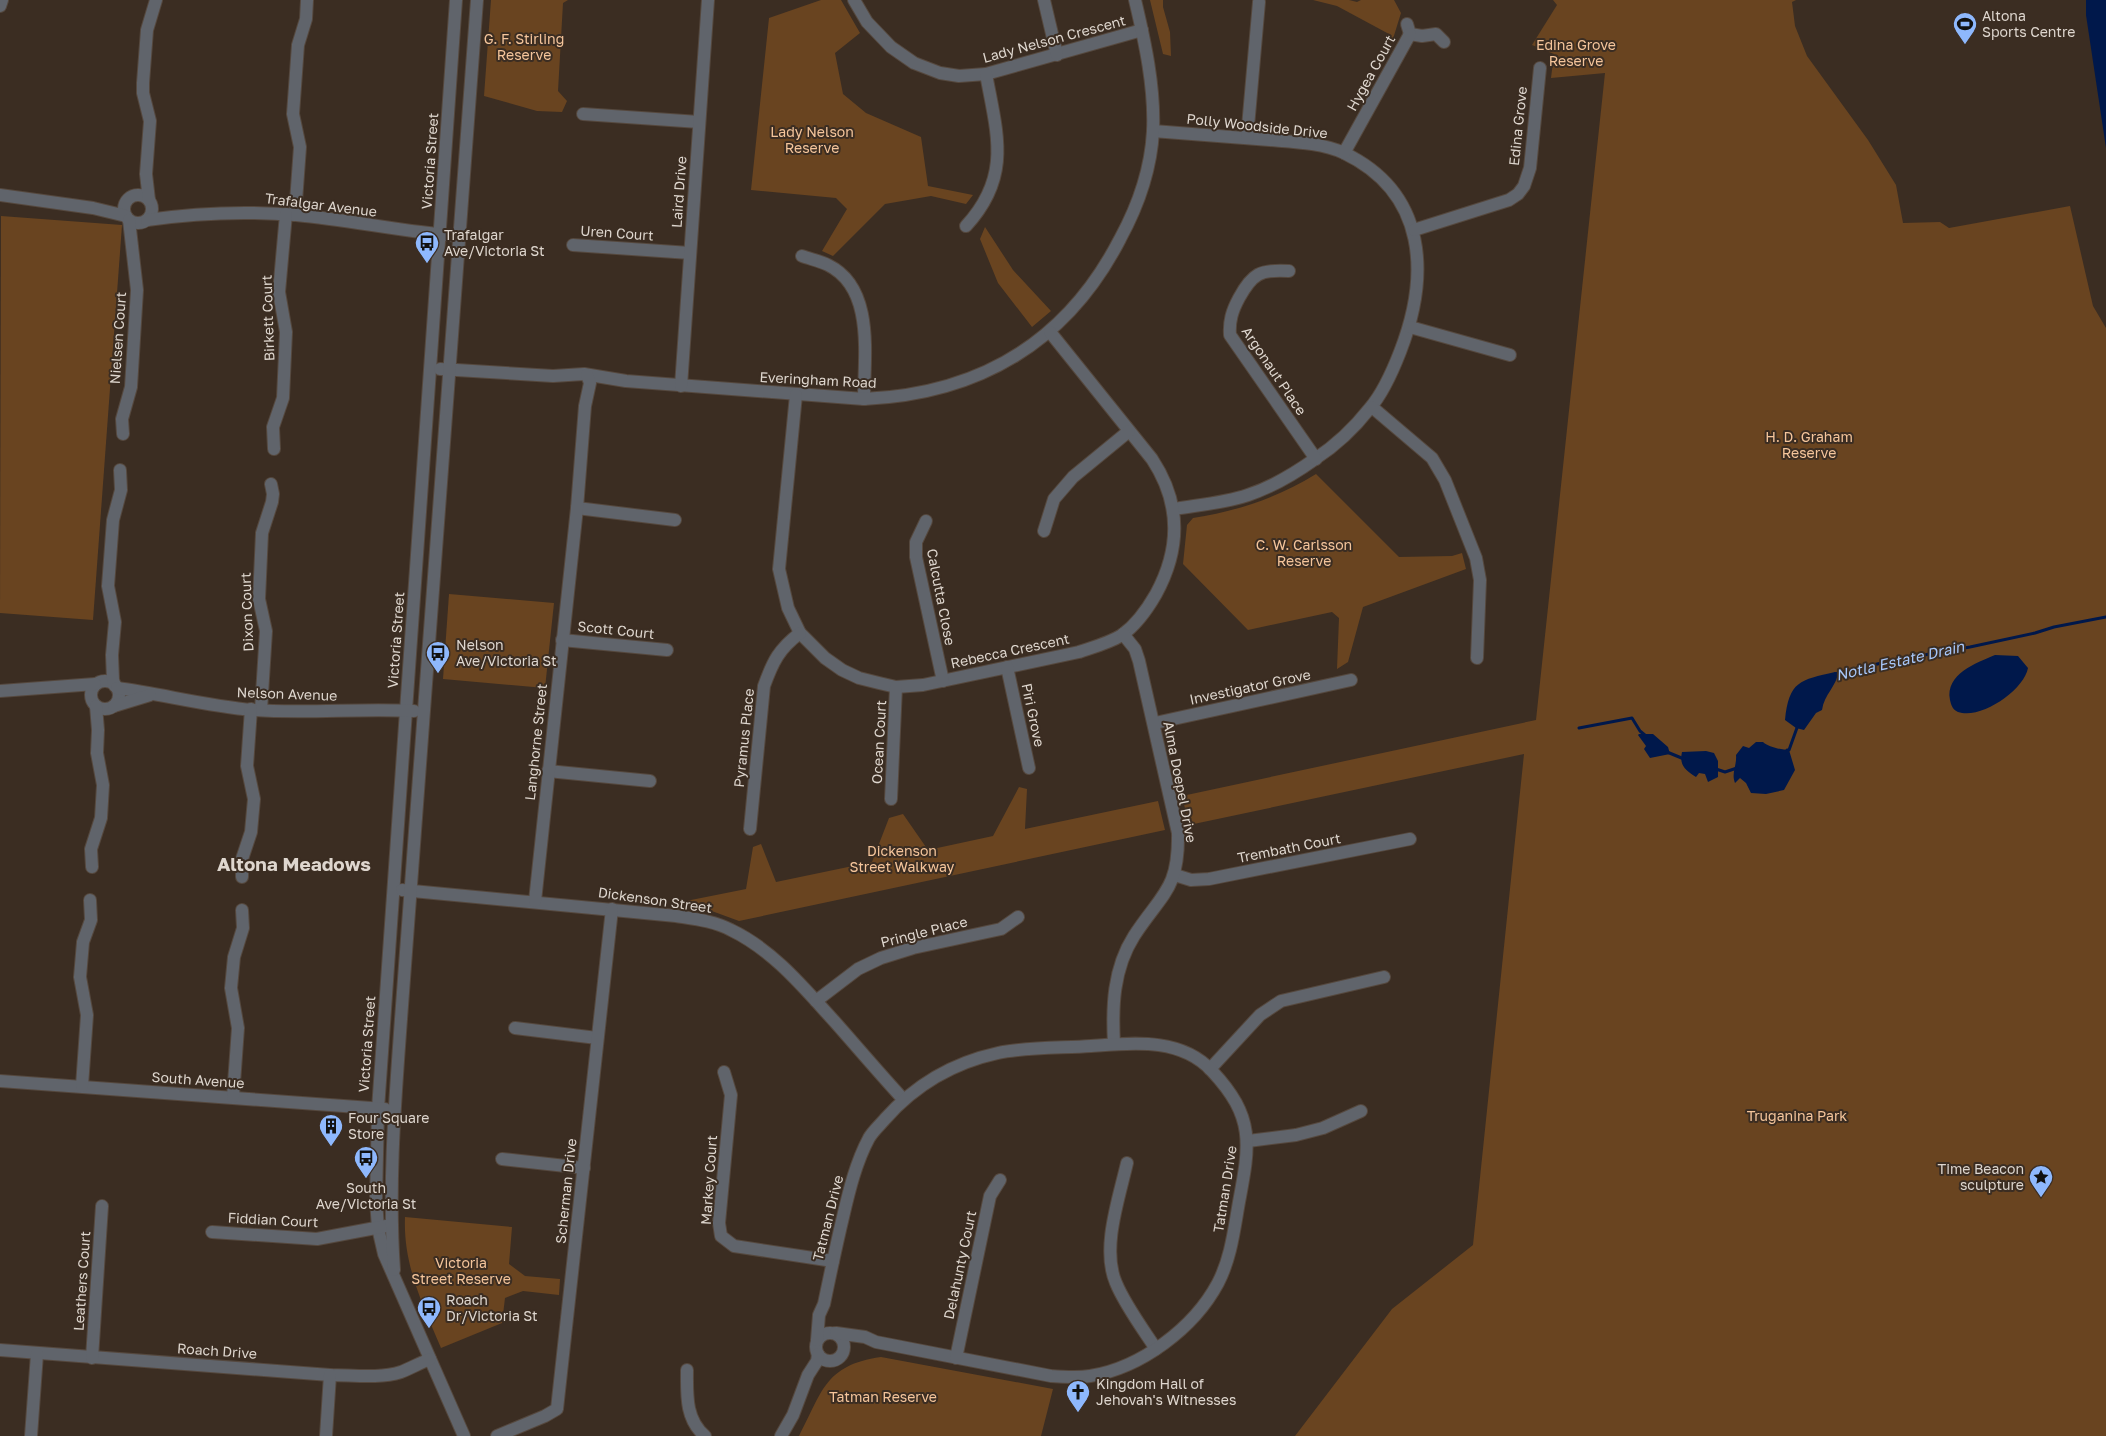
<svg xmlns="http://www.w3.org/2000/svg" width="2106" height="1436" viewBox="0 0 2106 1436" font-family="'Golos Text',sans-serif">
<rect width="100%" height="100%" fill="#3b2d22"/>
<g fill="#694420">
<path d="M491 0H568L563 3 558 91 567 101 562 112 537 111 484 96Z"/>
<path d="M821 0H841L860 33 835 53 843 94 866 113 921 137 928 186 973 195 966 204 931 196 885 204 833 256 822 251 847 209 836 198 751 190 769 18Z"/>
<path d="M1150 0H1163V7L1170 32 1171 56 1163 54Z"/>
<path d="M1313 0H1349L1357 2 1361 0H1394L1401 13 1392 42 1389 34 1337 6Z"/>
<path d="M1553 0H1796L1792 2 1795 26 1807 56 1868 140 1896 185 1903 223 1940 222 1949 228 2070 206 2093 306 2106 328V1436H1295L1392 1309 1473 1245 1524 754 1189 825 1182 796 1536 720 1605 73 1551 78 1554 54 1532 45 1557 5Z"/>
<path d="M1 216 122 225 93 620 0 613Z"/>
<path d="M985 227 1013 270 1051 311 1032 327 998 283 980 239Z"/>
<path d="M1316 474 1399 557 1452 556 1462 553 1466 569 1363 607 1348 662 1337 669 1339 618 1332 612 1248 630 1183 564 1187 525 1193 518C1237 511 1277 498 1316 474Z"/>
<path d="M449 594 554 603 545 688 443 679Z"/>
<path d="M1019 787 1027 789 1025 829 1158 801 1165 830 739 921 709 910 676 903 746 889 753 847 761 844 776 882 872 862 889 818 903 814 928 850 993 836Z"/>
<path d="M405 1217 512 1227 509 1264 525 1276 560 1279 559 1295 523 1291 505 1298 502 1323 441 1348C423 1305 403 1265 405 1217Z"/>
<path d="M881 1357 1053 1389 1041 1436H799C822 1393 824 1365 881 1357Z"/>
</g>
<g fill="#00184b">
<path d="M2086 0H2106V148L2086 15Z"/>
<path d="M1995 655 2018 656 2028 668C2024 690 1981 720 1958 712 1953 710 1951 705 1950 700 1945 674 1976 663 1995 655Z"/>
<path d="M1835 672 1838 673C1837 685 1824 695 1822 710L1816 713 1804 730 1796 728 1785 720C1789 681 1800 680 1835 672Z"/>
<path d="M1639 734H1653L1668 747 1670 754 1650 758 1644 749 1646 746 1638 735Z"/>
<path d="M1756 742H1763C1768 747 1782 750 1789 750L1795 770 1784 790 1766 794 1751 793 1746 783 1740 778 1735 783C1731 773 1737 766 1736 755L1743 746 1749 748Z"/>
<path d="M1706 751 1714 753 1718 761V777L1708 782 1705 774 1699 773 1696 777C1685 770 1679 765 1682 752Z"/>
</g>
<g fill="none" stroke-linecap="round" stroke-linejoin="round">
<g stroke="#00184b" stroke-width="3">
<path d="M1835 674 1890 661 1970 647 2035 633 2054 627 2106 617"/>
<path d="M1579 728 1632 718 1640 731 1646 736"/>
<path d="M1787 750H1789L1798 725"/>
<path d="M1667 752 1684 759"/>
<path d="M1716 769 1725 772 1737 768"/>
</g>
<g stroke="#55483e" stroke-width="14">
<g id="minor">
<path d="M456 0 378 1109 376 1200 378 1228 384 1254 464 1436"/>
<path d="M854 0 867 22 891 47 914 63 940 73 959 76 986 74 1142 30"/>
<path d="M1044 0 1057 55"/>
<path d="M0 6 2 0"/>
<path d="M1407 24 1410 34 1422 36 1436 34 1444 42"/>
<path d="M583 114 699 122"/>
<path d="M1153 131C1192 134 1231 137 1270 140 1294 142 1322 143 1344 153 1427 193 1430 275 1400 352 1393 370 1383 393 1370 408 1355 427 1335 446 1315 459 1294 474 1272 487 1248 495 1225 503 1198 505 1174 509"/>
<path d="M1247 138 1259 2"/>
<path d="M1344 153 1410 34"/>
<circle cx="138" cy="209" r="14"/>
<path d="M0 195 93 208 126 216"/>
<path d="M149 200 146 174 150 121 143 93V83L147 30 156 0"/>
<path d="M295 215 300 147 293 114 298 45 306 19 307 0"/>
<path d="M147 220C196 213 247 211 296 215 351 220 404 232 459 236"/>
<path d="M966 226C1012 176 997 134 986 74"/>
<path d="M1414 230 1509 200 1518 194 1524 186 1530 168 1540 68"/>
<path d="M573 245 690 253"/>
<path d="M802 256C810 259 820 261 828 265 875 288 864 356 864 399"/>
<path d="M1289 271C1260 269 1252 274 1239 298 1232 311 1229 321 1230 335L1316 459"/>
<path d="M1410 327 1510 355"/>
<path d="M440 369 553 376 584 374 626 381 864 399C979 394 1067 342 1120 239 1138 206 1151 169 1153 131 1155 88 1145 42 1135 0"/>
<path d="M681 386 708 0"/>
<path d="M796 395 779 569 788 608 800 633 825 658 842 670 859 678 879 683 896 687 923 685 1079 652C1094 647 1109 643 1122 635 1136 625 1148 608 1156 594 1181 548 1181 503 1152 459L1050 332"/>
<path d="M1372 407 1432 458 1445 480 1476 558 1480 580 1477 658"/>
<path d="M123 434 122 419 131 387 137 290 129 220"/>
<path d="M274 449 273 427 283 398 286 332 279 292 286 214"/>
<path d="M577 508 675 520"/>
<path d="M926 521 916 542V557L943 681"/>
<path d="M1044 531 1054 499 1073 477 1129 431"/>
<path d="M562 640 667 650"/>
<path d="M1007 667 1029 768"/>
<circle cx="105" cy="695" r="14"/>
<path d="M115 686 113 680 112 655 115 622 108 586 113 520 121 490 120 470"/>
<path d="M117 688C162 694 207 706 253 710 306 714 360 708 414 711"/>
<path d="M0 691 95 684"/>
<path d="M114 706 150 695"/>
<path d="M261 710 266 631 259 599 262 533 272 502 273 494 271 484"/>
<path d="M1155 723 1351 680"/>
<path d="M548 771 650 781"/>
<path d="M891 799 896 687"/>
<path d="M750 829 764 686C773 661 779 649 800 633"/>
<path d="M92 867 91 849 101 818 103 785 97 753 98 730 96 706"/>
<path d="M1175 875 1191 880 1209 879 1410 839"/>
<path d="M242 877V859L251 832 254 799 247 766 251 709"/>
<path d="M402 890 676 916C695 919 714 921 731 930 773 950 804 988 835 1022 858 1048 880 1074 903 1099"/>
<path d="M535 901 577 508 585 406 590 383 587 375"/>
<path d="M816 1001 858 969 881 958 913 948 1001 929 1018 917"/>
<path d="M515 1028 597 1038"/>
<path d="M1114 1044C1112 1007 1113 969 1134 936 1162 893 1179 890 1178 833L1139 661 1135 649 1123 634"/>
<path d="M1210 1069 1260 1015 1281 1001 1384 977"/>
<path d="M724 1072 731 1095 719 1223 721 1236 734 1246 833 1261"/>
<path d="M0 1081 385 1109"/>
<path d="M82 1086 87 1015 80 977 83 942 91 920 90 900"/>
<path d="M233 1097 238 1028 231 988 234 957 243 928 242 910"/>
<path d="M1248 1141 1296 1135 1323 1128 1361 1111"/>
<path d="M502 1159 584 1168"/>
<path d="M1127 1163C1119 1198 1101 1249 1116 1283 1125 1305 1143 1329 1156 1349"/>
<path d="M212 1232 317 1239 386 1226"/>
<path d="M394 1270C388 1186 395 1102 401 1019L477 0"/>
<circle cx="830" cy="1347" r="14"/>
<path d="M817 1340 819 1315 824 1304C830 1275 836 1246 843 1217 849 1191 856 1162 869 1138 873 1131 880 1125 885 1119 916 1084 952 1063 998 1053 1024 1047 1063 1048 1091 1046 1132 1043 1181 1037 1212 1071 1255 1117 1250 1144 1239 1202 1234 1230 1231 1258 1218 1283 1194 1328 1141 1368 1090 1376 1077 1378 1064 1377 1051 1376L876 1342 865 1337 836 1333"/>
<path d="M0 1350 330 1375C352 1375 379 1379 401 1372 411 1368 420 1363 430 1359"/>
<path d="M92 1358 102 1206"/>
<path d="M956 1358 990 1196 1000 1180"/>
<path d="M687 1370C687 1394 685 1419 705 1436"/>
<path d="M31 1436 37 1354"/>
<path d="M326 1436 330 1375"/>
<path d="M497 1436 545 1416 557 1409 612 909"/>
<path d="M781 1436 793 1415 808 1375 817 1361 818 1354"/>
</g>
</g>
<use href="#minor" stroke="#60646b" stroke-width="12"/>
</g>
<defs>
<g id="stadium-pin" transform="scale(1.25)"><path d="M0 17L-7.5 6A9.5 9.5 0 1 1 7.5 6Z" fill="#8eb8fd" stroke="#3b2d22"/><path d="M0-5a6.5 5 0 1 0 0 10a6.5 5 0 1 0 0-10ZM-3.5-1.8h7v3.6h-7Z" fill="#111"/></g>
<g id="bus-pin" transform="scale(1.25)"><path d="M0 17L-7.5 6A9.5 9.5 0 1 1 7.5 6Z" fill="#8eb8fd" stroke="#3b2d22"/><path d="M-5-6H5V4H4V6H2V4H-2V6H-4V4H-5ZM-3.5-4V0h7V-4ZM-3.5 1.2v1.5H-2V1.2ZM2 1.2v1.5H3.5V1.2Z" fill="#111"/></g>
<g id="building-pin" transform="scale(1.25)"><path d="M0 17L-7.5 6A9.5 9.5 0 1 1 7.5 6Z" fill="#8eb8fd" stroke="#3b2d22"/><path d="M-4-6H4V6H1V3H-1V6H-4ZM-2.5-4.3h1.7v1.8h-1.7ZM.8-4.3h1.7v1.8H.8ZM-2.5-1h1.7V.8h-1.7ZM.8-1h1.7V.8H.8Z" fill="#111"/></g>
<g id="sight-pin" transform="scale(1.25)"><path d="M0 17L-7.5 6A9.5 9.5 0 1 1 7.5 6Z" fill="#8eb8fd" stroke="#3b2d22"/><path d="M0-6L1.8-2.2L6-1.7L2.9 1.2L3.7 5.4L0 3.3L-3.7 5.4L-2.9 1.2L-6-1.7L-1.8-2.2Z" fill="#111"/></g>
<g id="church-pin" transform="scale(1.25)"><path d="M0 17L-7.5 6A9.5 9.5 0 1 1 7.5 6Z" fill="#8eb8fd" stroke="#3b2d22"/><path d="M-1.2-6h2.4v3.5h3.3v2.4h-3.3V6h-2.4V-.1h-3.3v-2.4h3.3Z" fill="#111"/></g>
</defs>
<g fill-rule="evenodd">
<use href="#stadium-pin" x="1965" y="24"/>
<use href="#bus-pin" x="427" y="243"/>
<use href="#bus-pin" x="438" y="653"/>
<use href="#building-pin" x="331" y="1126"/>
<use href="#bus-pin" x="366" y="1158"/>
<use href="#sight-pin" x="2041" y="1177"/>
<use href="#bus-pin" x="429" y="1308"/>
<use href="#church-pin" x="1078" y="1392"/>
</g>
<g text-anchor="middle" stroke-width="4" stroke-linejoin="round" paint-order="stroke">
<g font-size="14" fill="#ded6ce" stroke="#3b2d22" text-anchor="start">
<text x="1982" y="21">Altona<tspan x="1982" dy="16">Sports Centre</tspan></text>
<text x="444" y="240">Trafalgar<tspan x="444" dy="16">Ave/Victoria St</tspan></text>
<text x="456" y="650">Nelson<tspan x="456" dy="16">Ave/Victoria St</tspan></text>
<text x="348" y="1123">Four Square<tspan x="348" dy="16">Store</tspan></text>
<text x="2024" y="1174" text-anchor="end">Time Beacon<tspan x="2024" dy="16">sculpture</tspan></text>
<text x="366" y="1193" text-anchor="middle">South<tspan x="366" dy="16">Ave/Victoria St</tspan></text>
<text x="446" y="1305">Roach<tspan x="446" dy="16">Dr/Victoria St</tspan></text>
<text x="1096" y="1389">Kingdom Hall of<tspan x="1096" dy="16">Jehovah's Witnesses</tspan></text>
</g>
<g font-size="14" fill="#f5c59b" stroke="#3b2d22">
<text x="524" y="44">G. F. Stirling<tspan x="524" dy="16">Reserve</tspan></text>
<text x="1576" y="50">Edina Grove<tspan x="1576" dy="16">Reserve</tspan></text>
<text x="812" y="137">Lady Nelson<tspan x="812" dy="16">Reserve</tspan></text>
<text x="1809" y="442">H. D. Graham<tspan x="1809" dy="16">Reserve</tspan></text>
<text x="1304" y="550">C. W. Carlsson<tspan x="1304" dy="16">Reserve</tspan></text>
<text x="902" y="856">Dickenson<tspan x="902" dy="16">Street Walkway</tspan></text>
<text x="1797" y="1121">Truganina Park</text>
<text x="461" y="1268">Victoria<tspan x="461" dy="16">Street Reserve</tspan></text>
<text x="883" y="1402">Tatman Reserve</text>
</g>
<g font-size="14" fill="#ded6ce" stroke="#3b2d22">
<text transform="translate(1054 39) rotate(-15)" y="5">Lady Nelson Crescent</text>
<text transform="translate(1371 73) rotate(-61)" y="5">Hygea Court</text>
<text transform="translate(1257 126) rotate(6)" y="5">Polly Woodside Drive</text>
<text transform="translate(1518 126) rotate(-84)" y="5">Edina Grove</text>
<text transform="translate(430 161) rotate(-86)" y="5">Victoria Street</text>
<text transform="translate(679 192) rotate(-86)" y="5">Laird Drive</text>
<text transform="translate(321 205) rotate(7)" y="5">Trafalgar Avenue</text>
<text transform="translate(617 233) rotate(4)" y="5">Uren Court</text>
<text transform="translate(268 318) rotate(-92)" y="5">Birkett Court</text>
<text transform="translate(118 338) rotate(-86)" y="5">Nielsen Court</text>
<text transform="translate(1274 371) rotate(56)" y="5">Argonaut Place</text>
<text transform="translate(818 380) rotate(3)" y="5">Everingham Road</text>
<text transform="translate(941 597) rotate(79)" y="5">Calcutta Close</text>
<text transform="translate(247 612) rotate(-92)" y="5">Dixon Court</text>
<text transform="translate(616 630) rotate(6)" y="5">Scott Court</text>
<text transform="translate(396 640) rotate(-86)" y="5">Victoria Street</text>
<text transform="translate(1010 651) rotate(-12)" y="5">Rebecca Crescent</text>
<text transform="translate(1250 687) rotate(-12)" y="5">Investigator Grove</text>
<text transform="translate(287 694) rotate(2)" y="5">Nelson Avenue</text>
<text transform="translate(1033 715) rotate(78)" y="5">Piri Grove</text>
<text transform="translate(744 738) rotate(-84)" y="5">Pyramus Place</text>
<text transform="translate(536 742) rotate(-84)" y="5">Langhorne Street</text>
<text transform="translate(879 742) rotate(-87)" y="5">Ocean Court</text>
<text transform="translate(1180 782) rotate(79)" y="5">Alma Doepel Drive</text>
<text transform="translate(1289 848) rotate(-11)" y="5">Trembath Court</text>
<text transform="translate(655 900) rotate(8)" y="5">Dickenson Street</text>
<text transform="translate(924 932) rotate(-14)" y="5">Pringle Place</text>
<text transform="translate(367 1044) rotate(-86)" y="5">Victoria Street</text>
<text transform="translate(198 1080) rotate(4)" y="5">South Avenue</text>
<text transform="translate(709 1180) rotate(-86)" y="5">Markey Court</text>
<text transform="translate(1225 1189) rotate(-81)" y="5">Tatman Drive</text>
<text transform="translate(566 1191) rotate(-84)" y="5">Scherman Drive</text>
<text transform="translate(828 1218) rotate(-76)" y="5">Tatman Drive</text>
<text transform="translate(273 1220) rotate(3)" y="5">Fiddian Court</text>
<text transform="translate(960 1265) rotate(-78)" y="5">Delahunty Court</text>
<text transform="translate(82 1281) rotate(-86)" y="5">Leathers Court</text>
<text transform="translate(217 1351) rotate(4)" y="5">Roach Drive</text>
</g>
<g font-size="15" font-style="italic" fill="#a7c6f8" stroke="#3b2d22">
<text transform="translate(1900 661) rotate(-13)" y="5">Notla Estate Drain</text>
</g>
<g font-size="19" font-weight="bold" fill="#ded6ce" stroke="#3b2d22">
<text x="294" y="871">Altona Meadows</text>
</g>
</g>
</svg>
